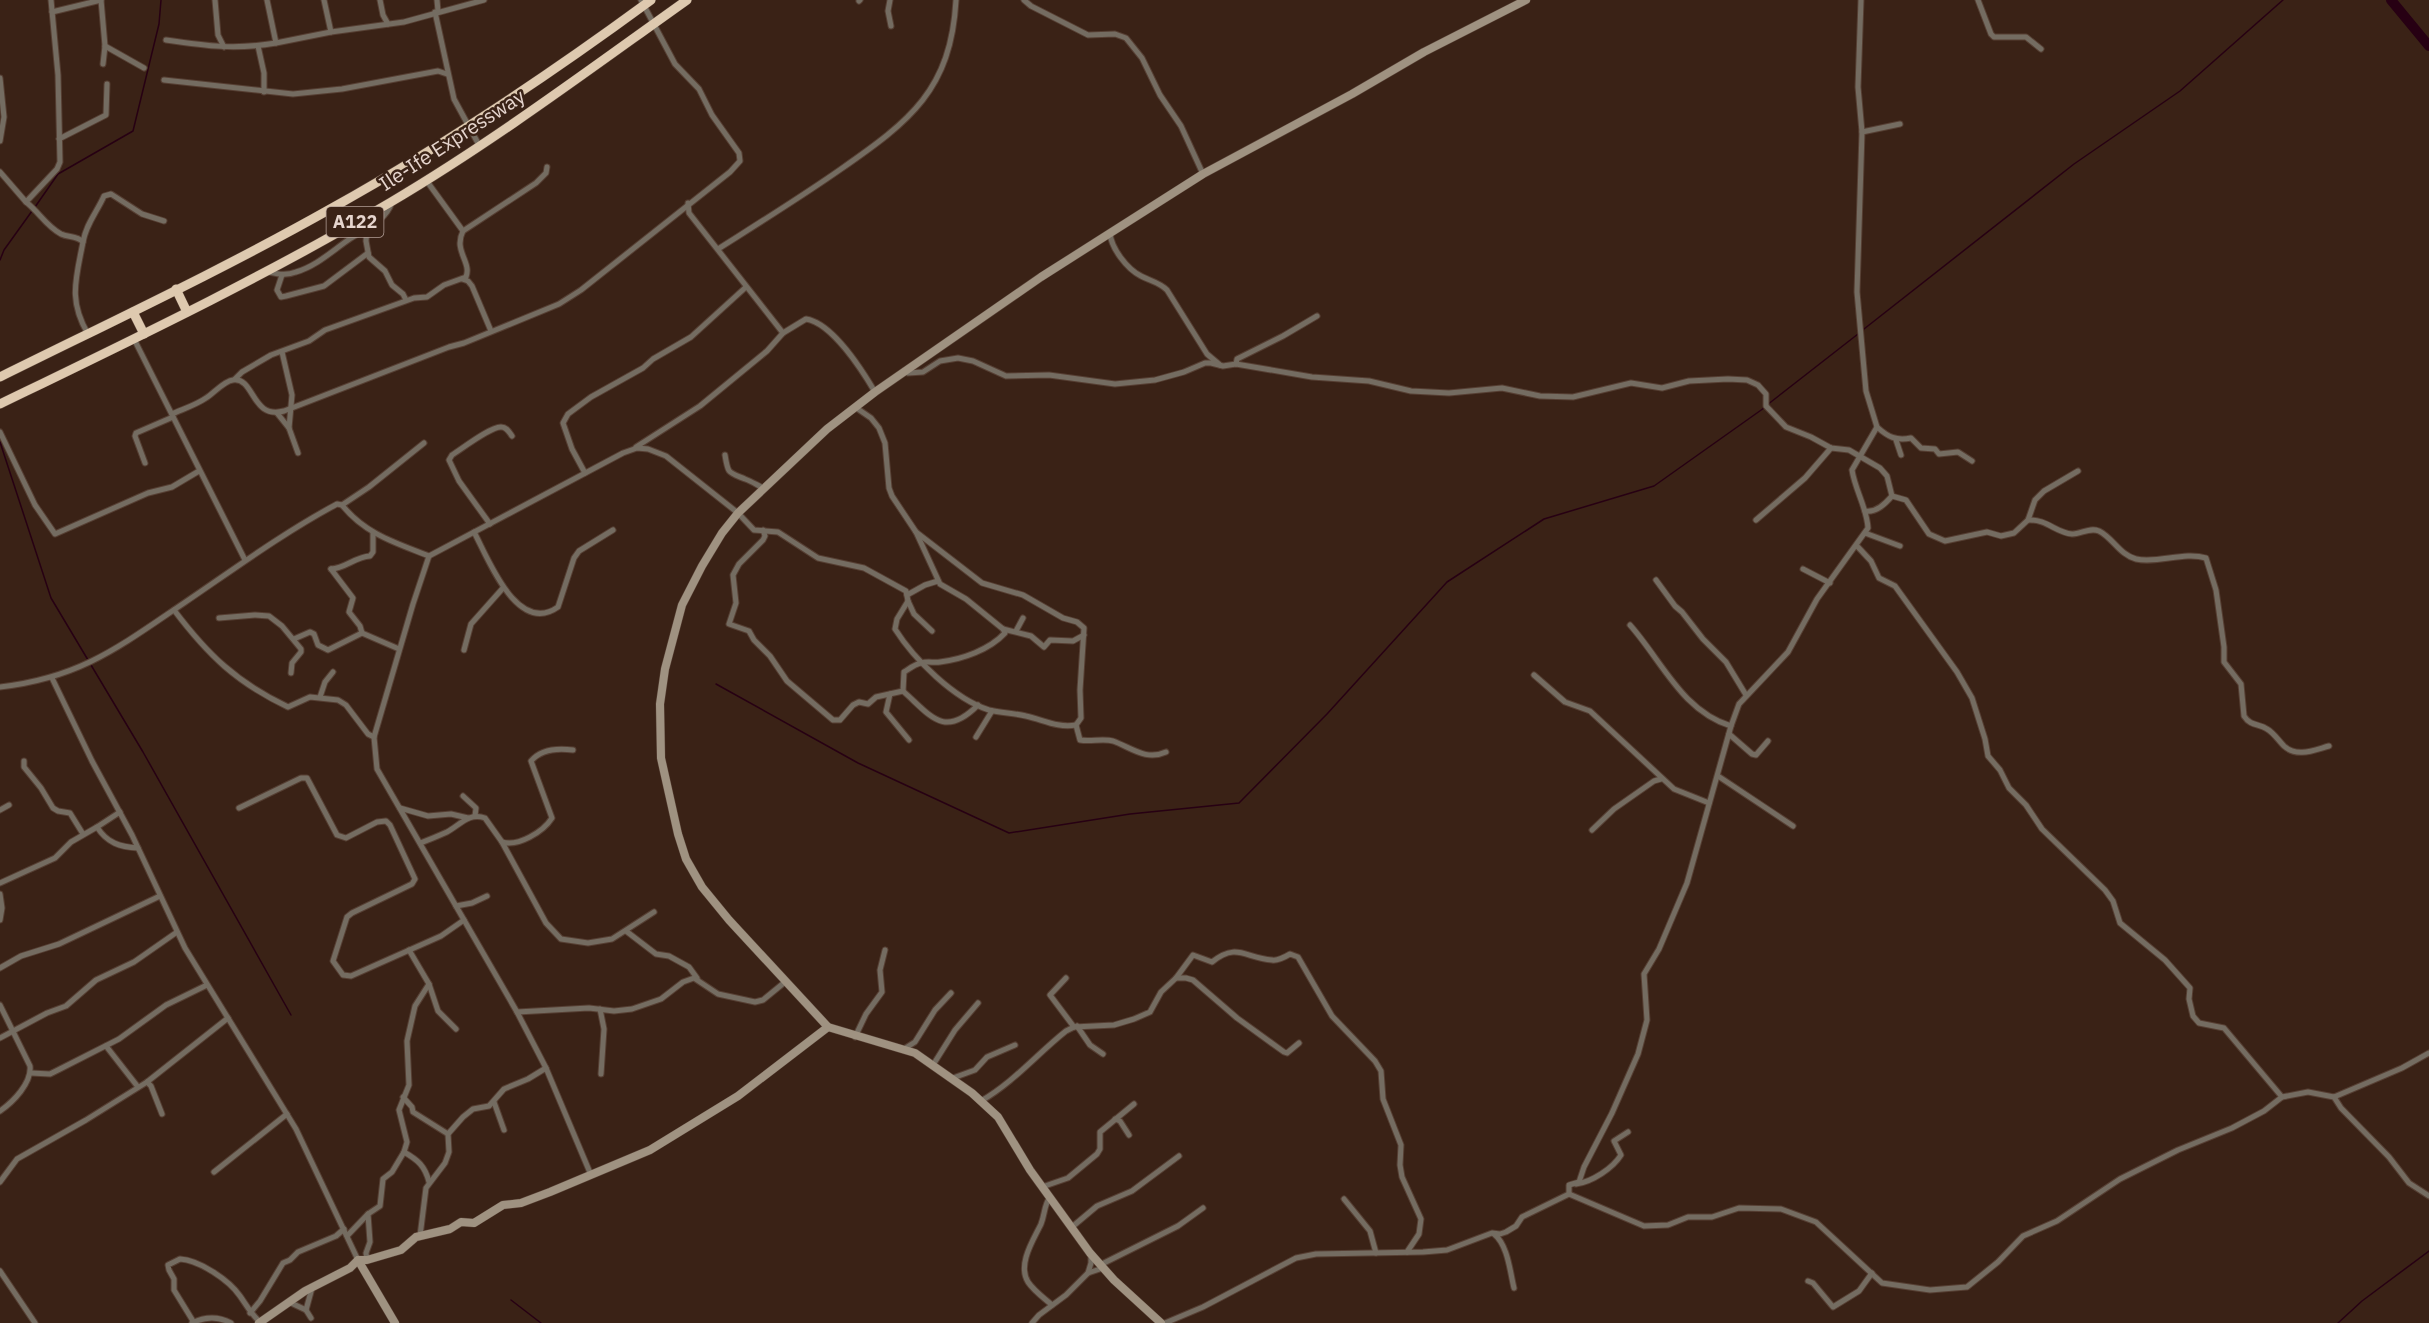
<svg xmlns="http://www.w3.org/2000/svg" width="2429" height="1323" viewBox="0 0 2429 1323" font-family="'IBM Plex Sans',sans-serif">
<rect width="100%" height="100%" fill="#3a2216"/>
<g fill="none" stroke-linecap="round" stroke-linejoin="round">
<g stroke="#270013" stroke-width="1.5">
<path d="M35 207 58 174 133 131 159 24 161 0"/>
<path d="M0 260 4 250 32 211"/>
<path d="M1864 329 2074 164 2180 91 2283 0"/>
<path d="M1767 405 1858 334"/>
<path d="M0 442 51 598 88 660"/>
<path d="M91 665 143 752 291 1015"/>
<path d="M716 684 858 763 1009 833 1130 814 1239 803 1327 714 1447 582 1544 519 1654 486 1764 408"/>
<path d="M511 1300 541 1323"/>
<path d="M2338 1323 2362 1301 2429 1251"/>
</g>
<path stroke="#270013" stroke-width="10" d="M2391 0 2429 46"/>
<g stroke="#563f33" stroke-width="7">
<g id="street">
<path d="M51 0 58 75 60 162 57 169 26 202C39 212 46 226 61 234 69 238 76 235 83 242 76 279 68 300 88 334"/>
<path d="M101 0 105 46 103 64"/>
<path d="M215 0 218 35 224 47"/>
<path d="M267 0 276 43 331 32 404 22 484 0"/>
<path d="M324 0 331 32"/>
<path d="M380 0 383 15 388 24"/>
<path d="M437 0 438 11"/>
<path d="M890 0 888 11 891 26"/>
<path d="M1024 0 1031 6 1088 35 1115 34 1126 38 1142 58 1160 95 1181 126 1203 174"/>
<path d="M1978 0 1991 34 1994 37H2026L2041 49"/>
<path d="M859 1 860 0"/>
<path d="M52 12 101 0"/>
<path d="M435 12 454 99 479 145"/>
<path d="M166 40C207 46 235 50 276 43"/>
<path d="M105 46 144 68"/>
<path d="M258 46 264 73V92"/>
<path d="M0 78 4 117 0 141"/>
<path d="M164 80 293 94 342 89 438 71 447 74"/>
<path d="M1862 132 1900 124"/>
<path d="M59 139 106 115 107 84"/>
<path d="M0 172 26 202"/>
<path d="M426 180 463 231"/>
<path d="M688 203 689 213 783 333"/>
<path d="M367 229 366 241 369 257 385 271 392 285 403 294 406 300"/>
<path d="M1110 233C1111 248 1127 269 1141 276 1150 281 1159 282 1167 290L1207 354 1220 365"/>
<path d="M83 242C86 224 97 212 104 196L111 194 142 214 164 221"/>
<path d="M718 249C759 223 801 197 841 169 910 121 951 90 956 0"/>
<path d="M268 272C278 274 286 276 296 272 317 266 333 250 351 238 366 229 386 221 392 202"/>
<path d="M282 275 277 290 281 297 286 296 324 286 368 253"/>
<path d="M462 279 468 281 472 286 491 331"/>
<path d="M134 339 245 560"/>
<path d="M282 352 292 395 289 428 298 453"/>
<path d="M1236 364 1237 359 1283 336 1317 316"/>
<path d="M904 371 908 373 923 372 940 361 958 358 973 361 1006 376 1049 375 1115 384 1155 380 1184 372 1205 363H1211L1223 366 1236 364 1312 377 1369 381 1411 391 1449 393 1502 388 1540 396 1573 397 1631 383 1662 388 1689 381 1728 379 1747 380 1758 385 1766 394V406L1786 427 1811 437 1831 448 1849 450 1880 468 1887 476 1892 496C1885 504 1876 513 1865 511"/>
<path d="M235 379 242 372 271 355 309 341 325 330 414 298 427 297 444 285 466 277C472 262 453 251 463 231L536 183 546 173 547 167"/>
<path d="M855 407 871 418 879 428 885 443 889 488 892 496 916 532 940 584 966 599 1003 629 1031 636 1044 647 1050 640 1073 641 1084 635"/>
<path d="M277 413 289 428"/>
<path d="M172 414C183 409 196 405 206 398 214 393 224 381 233 380 255 377 251 420 284 411L449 347 464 343 559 304 581 290 730 172 740 161 739 153 712 115 699 89 675 64 641 0"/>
<path d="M1877 427C1888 437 1896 441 1911 438L1921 448 1935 449 1939 454 1958 452 1972 461"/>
<path d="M0 432 35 505 55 534 148 493 172 487 199 471"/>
<path d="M1896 440 1901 455"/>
<path d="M636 447 700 406 767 351 783 333 806 319C832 323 862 370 875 392"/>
<path d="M725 455C728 474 728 472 745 479 751 481 757 485 763 488"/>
<path d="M145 463 135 436 136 433 173 417"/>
<path d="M585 473 572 449 563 423 568 414 591 397 643 368 653 359 691 337 746 287"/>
<path d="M1892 496 1906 500 1929 534 1945 541 1987 532 2001 536 2014 533 2028 520 2035 500 2044 491 2078 471"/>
<path d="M342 505 369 487 424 443"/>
<path d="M1756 520 1805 478 1831 448"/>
<path d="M2028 520C2047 519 2056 533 2072 534 2081 534 2090 527 2099 531 2113 538 2120 555 2136 559 2158 564 2184 551 2206 558L2216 590 2224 647V662L2241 684 2244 716C2251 727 2259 723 2267 729 2274 733 2278 740 2284 746 2297 758 2314 750 2329 746"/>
<path d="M490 524 459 481 449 460 452 455C463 448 490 427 501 427 507 427 509 432 512 436"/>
<path d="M763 530 765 536 763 540 739 564 733 575 736 603 729 624 749 631 754 640 770 656 787 681 833 720H840L853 705 859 702 868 704 876 697 903 691 904 672C909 669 915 664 921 663 927 661 934 663 940 662 963 659 989 650 1005 633L1003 629"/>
<path d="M474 532C488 558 517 636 558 607L574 558 579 551 613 530"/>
<path d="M916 532 982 583 1023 595 1063 618 1077 622 1084 628 1080 690 1081 718 1076 725 1080 740C1091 742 1103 738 1113 741 1132 748 1146 761 1166 752"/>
<path d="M1865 533 1900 546"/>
<path d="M1857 546 1871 561 1879 578 1895 586 1957 672 1972 698 1985 739 1988 756 2000 770 2009 788 2026 805 2042 829 2105 890 2113 901 2120 923 2165 960 2190 988 2189 999 2193 1016 2199 1023 2224 1028 2282 1097"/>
<path d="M429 556 413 604 374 737 377 769 517 1012 546 1068 591 1175"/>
<path d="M331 569 353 598 349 612 360 626 362 633"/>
<path d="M331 569C346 568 355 557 370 556L373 552V533"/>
<path d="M1803 569 1830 583"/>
<path d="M1656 580 1675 606 1682 612 1703 639 1726 662 1746 695"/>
<path d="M907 595 925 585 938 581"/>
<path d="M908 601 914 614 932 631"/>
<path d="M174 610C208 655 236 682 288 707L310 697 338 700 346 705 368 734 374 737"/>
<path d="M219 618 255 615 269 616 282 626 301 649V652L292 663 291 673"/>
<path d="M1630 625C1662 661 1682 711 1731 726"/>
<path d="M1016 631 1023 618"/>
<path d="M294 639 310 632 314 634 318 645 328 650 362 633 399 649"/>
<path d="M464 650 471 624 503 588"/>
<path d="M1534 675 1565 702 1590 711 1674 789 1709 803"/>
<path d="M52 678 92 761 132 835 185 948 296 1129 358 1260"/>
<path d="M0 687C80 678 119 647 184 603 234 569 283 533 337 504L342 505C365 534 396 543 429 556L623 453 637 448 648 449 666 456 738 513 754 530 778 532 818 558 864 568 906 591 908 601 897 619 895 629C914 659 954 699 989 710 1001 713 1014 713 1026 716 1044 720 1057 728 1076 725"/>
<path d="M903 691C931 716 944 739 978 705"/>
<path d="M890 694 886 712 909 740"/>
<path d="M320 697 325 682 333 672"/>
<path d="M1729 734 1752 754 1756 755 1768 741"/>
<path d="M976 737 992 711"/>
<path d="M24 761V767L41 788 53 808 58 811 70 813 83 834"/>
<path d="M1718 776 1793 826"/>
<path d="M463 796 476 808 475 816"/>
<path d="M239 808 301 778H307L337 835 346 838 377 822 386 821 390 825 415 879 412 884 352 913 347 917 333 961 343 975 351 976 441 936 464 920"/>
<path d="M400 808 428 816 451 814 468 818"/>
<path d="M0 810 9 805"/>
<path d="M97 827 120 812"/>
<path d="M1592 830 1614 809 1654 781 1661 779"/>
<path d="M502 842C518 847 543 832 552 818L531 761C541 749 558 748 573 750"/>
<path d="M420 843C429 840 438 836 447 832 460 825 469 812 485 818L502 842 546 923 561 939 588 943 612 939 654 912"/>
<path d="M0 883 55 858 71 842 97 827C107 843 120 847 138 848"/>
<path d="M0 894 2 908 0 920"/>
<path d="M456 906 472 903 487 896"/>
<path d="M626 931 656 954 669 956 689 967 697 978"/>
<path d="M409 950 429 984 438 1011 456 1029"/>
<path d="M0 968 21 956 59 944 160 896"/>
<path d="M1066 978 1050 995 1074 1027"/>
<path d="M1176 978H1186L1193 980 1237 1018 1284 1052 1287 1053 1299 1043"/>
<path d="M429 984 415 1006 407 1041 409 1085 399 1110 407 1142 404 1152C418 1160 425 1166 429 1182"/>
<path d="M0 1005 30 1066C32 1083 13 1102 0 1111"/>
<path d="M600 1009 604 1029 601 1074"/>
<path d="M517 1012 589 1008 614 1011 632 1009 661 999 683 982 694 978 718 994 755 1002 763 1000 785 982"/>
<path d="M1077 1026 1090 1045 1103 1054"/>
<path d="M855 1037 866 1014 882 992 880 970 885 950"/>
<path d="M0 1038 47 1013 66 1006 96 980 134 962 177 932"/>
<path d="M106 1046 138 1087"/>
<path d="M904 1049 915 1042 935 1010 951 993"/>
<path d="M933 1065 955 1030 978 1003"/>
<path d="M31 1073 50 1074 60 1069 119 1039 166 1005 207 985"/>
<path d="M953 1078 975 1070 987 1057 1015 1045"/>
<path d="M147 1082 151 1086 162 1114"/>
<path d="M403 1097 412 1107 413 1112 448 1134"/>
<path d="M2334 1097 2341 1108 2389 1157 2409 1183 2429 1196"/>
<path d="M981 1101C1014 1082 1037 1054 1066 1031L1074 1027 1114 1025 1134 1019 1150 1012 1161 992 1176 978 1193 955 1212 962C1237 942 1245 958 1272 960 1278 961 1285 957 1290 954L1298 957 1332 1016 1375 1061 1381 1071 1383 1099 1401 1145 1400 1165 1402 1177 1421 1219 1419 1234 1407 1252"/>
<path d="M494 1102 504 1130"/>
<path d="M1115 1119 1120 1121 1129 1135"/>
<path d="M214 1172 287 1114"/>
<path d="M0 1182 17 1159 86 1120 147 1082 228 1018"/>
<path d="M1576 1184C1592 1182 1613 1168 1621 1155L1614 1141 1628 1132"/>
<path d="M1042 1187 1068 1178 1097 1154 1100 1149V1132L1134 1104"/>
<path d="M1569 1194 1644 1226 1668 1225 1688 1217H1712L1739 1208 1781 1209 1816 1222 1882 1283 1930 1290 1967 1287 1998 1262 2023 1236 2057 1221 2120 1179 2178 1150 2232 1128 2264 1111 2282 1097 2308 1092 2334 1097 2402 1068 2429 1053"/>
<path d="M1050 1197C1044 1205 1045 1214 1041 1224 1034 1239 1017 1264 1028 1282 1034 1291 1044 1298 1052 1305"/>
<path d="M1344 1199 1370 1231 1376 1253"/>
<path d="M1072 1227 1097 1206 1132 1191 1179 1156"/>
<path d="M1494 1234C1508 1245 1510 1272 1514 1288"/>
<path d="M347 1236 368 1214"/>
<path d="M420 1236 426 1188 445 1163 449 1152 448 1134 463 1117 473 1109 489 1106 504 1089 528 1079 546 1068"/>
<path d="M367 1260 366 1253 370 1242 368 1214 380 1206 383 1179 392 1172 404 1152"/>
<path d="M1100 1265 1178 1226 1203 1208"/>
<path d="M0 1271 35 1323"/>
<path d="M1088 1273 1091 1263V1254"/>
<path d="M1808 1281 1813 1283 1833 1307 1859 1291 1872 1273"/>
<path d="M289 1302 306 1310"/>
<path d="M250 1313 260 1301 283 1263 290 1260 298 1252 336 1236 344 1229"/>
<path d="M311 1318 306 1310 312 1288"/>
<path d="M193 1321 174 1290V1279L169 1270 168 1265 180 1259C199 1260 229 1280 240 1296 247 1306 251 1314 260 1322"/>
<path d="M192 1323C204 1317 218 1316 231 1323"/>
<path d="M1032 1323 1039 1315 1066 1295 1088 1273 1103 1268"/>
<path d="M1165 1323 1203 1307 1296 1258 1316 1254 1423 1252 1447 1250 1492 1233 1500 1234 1506 1232 1516 1226 1522 1217 1569 1194V1185L1579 1182 1584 1167 1612 1113 1638 1054 1647 1020 1644 974 1659 949 1687 883 1731 726 1739 704 1788 652 1817 599 1868 528C1867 508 1855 490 1852 470L1877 427 1866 391 1857 292 1862 132 1858 87 1861 0"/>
</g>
</g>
<g stroke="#563f33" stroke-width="9">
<g id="secondary">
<path d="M358 1260 395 1323"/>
<path d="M259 1323 305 1291 350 1268 358 1260H367L401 1250 416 1237 450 1229 461 1222 474 1223 503 1205 521 1203 550 1192 650 1150 738 1096 828 1027"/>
<path d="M1161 1323 1114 1280 1090 1253 1030 1170 998 1117 972 1093 915 1053 828 1027 729 920 702 887 686 859 678 834 661 758 660 704 665 669 682 605 702 566 722 533 738 513 827 429 875 392 1041 277 1203 174 1352 94 1424 52 1526 0"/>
</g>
</g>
<g stroke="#563f33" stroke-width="10">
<g id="highway">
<path d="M176 289 187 312"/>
<path d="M133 312 144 334"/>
<path d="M0 377C111 322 224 269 332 208 443 146 549 75 651 0"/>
<path d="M0 404C132 340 264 277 391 202 494 141 590 69 687 0"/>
</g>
</g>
<use href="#street" stroke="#746c61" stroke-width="5"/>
<use href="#secondary" stroke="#9f9281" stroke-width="8"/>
<use href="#highway" stroke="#dec9af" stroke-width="9"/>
</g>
<g text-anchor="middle" stroke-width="5" stroke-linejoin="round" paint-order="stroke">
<rect fill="#3a2216" stroke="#b29f97" stroke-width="1.5" x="326.5" y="207" width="57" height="30" rx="4.5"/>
<g font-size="18" font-weight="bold" fill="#e6d5ce">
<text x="355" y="228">A122</text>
</g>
<g font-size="20" fill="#e6d5ce" stroke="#3a2216">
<text transform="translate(452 140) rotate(-33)" y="7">Ile-Ife Expressway</text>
</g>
</g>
</svg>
